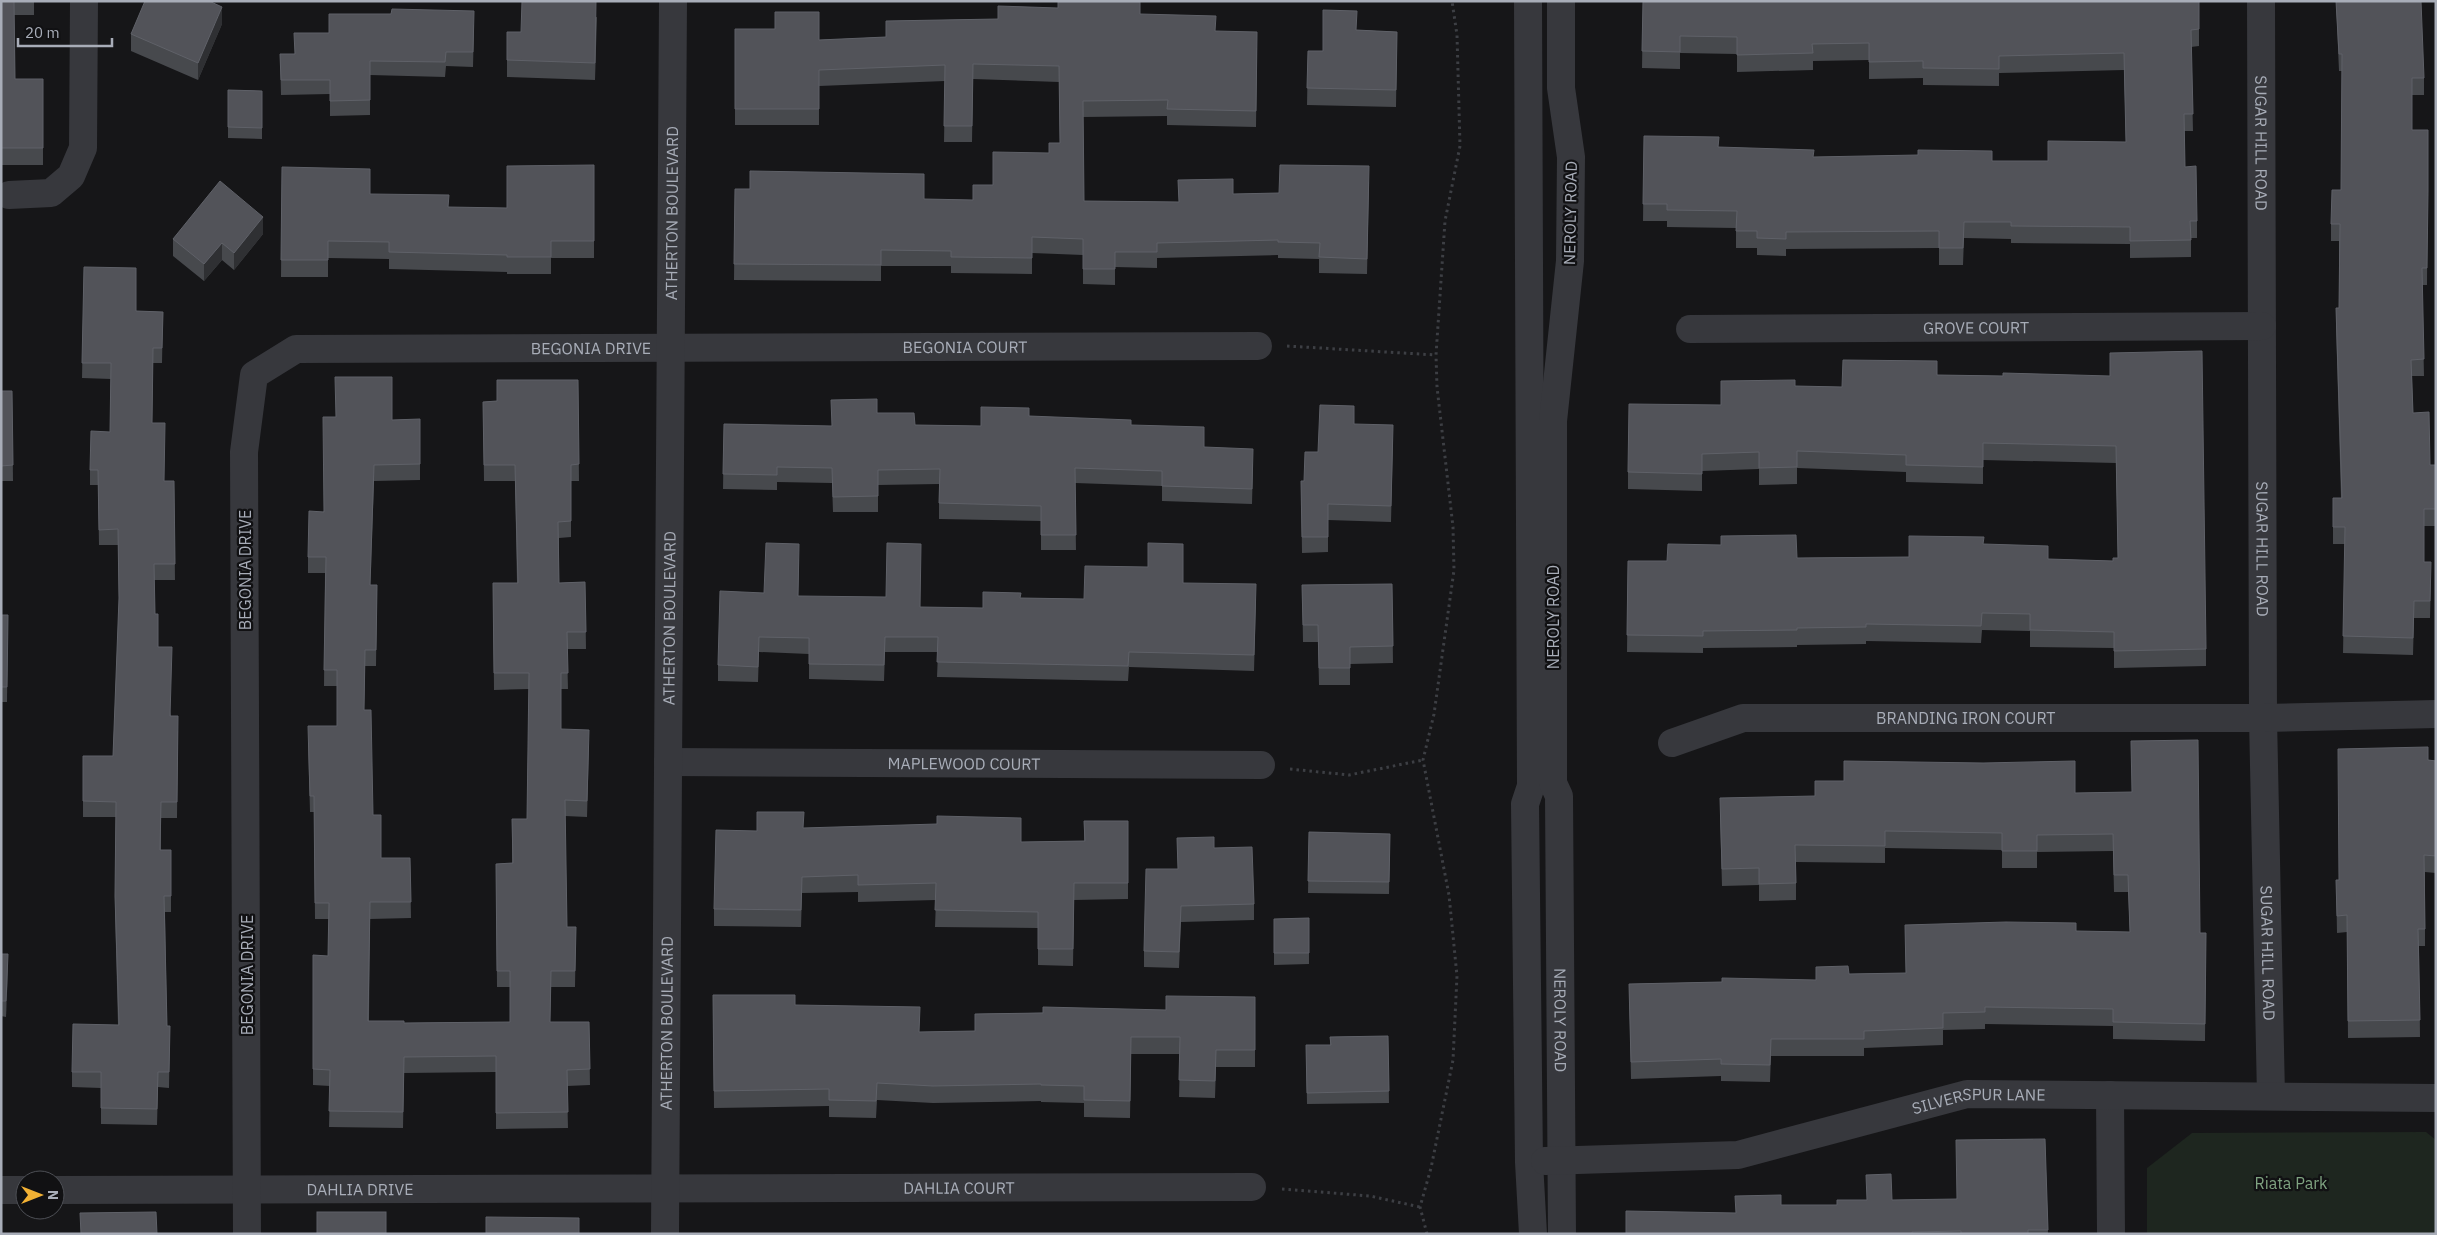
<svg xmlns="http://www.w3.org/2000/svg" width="2437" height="1235" viewBox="0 0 2437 1235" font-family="'IBM Plex Sans',sans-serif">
<rect width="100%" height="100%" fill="#161618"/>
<path fill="#1e261f" d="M2426 1132 2436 1140V1234H2147V1168L2192 1133Z"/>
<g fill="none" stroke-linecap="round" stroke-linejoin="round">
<g stroke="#3d3f44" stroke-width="3" stroke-dasharray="2.5 4" stroke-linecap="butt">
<path d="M1287 346 1436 355"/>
<path d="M1290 769 1349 775 1423 760"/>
<path d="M1282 1189 1370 1196 1420 1207"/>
<path d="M1427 1234 1420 1207 1431 1168 1453 1060 1457 976 1449 895 1423 760 1434 714 1454 570 1453 527 1437 387 1436 355 1445 221 1460 146 1457 35 1452 1"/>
</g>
<g stroke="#37383d" stroke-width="28">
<path d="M1528 1 1531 786 1525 804 1529 1162 1533 1234"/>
<path id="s1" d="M1561 1V88L1571 157 1570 261 1553 421V783L1559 796 1562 1234"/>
<path id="s2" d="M2261 1 2263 718 2271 1096"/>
<path d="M9 195 51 193 71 176 83 148 84 1"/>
<path id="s3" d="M1690 329 2262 326"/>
<path id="s4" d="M1672 743 1743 718H2263L2436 714"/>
<path id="s5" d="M668 762 1261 765"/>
<path d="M2110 1095 2111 1234"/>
<path id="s6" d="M1545 1161 1738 1155 1967 1094 2436 1098"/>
<path d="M1 1190H25"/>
<path id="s7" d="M55 1190 1252 1187"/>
<path id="s8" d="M247 1234 244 452 254 375 296 349 1258 346"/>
<path id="s9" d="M665 1234 673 1"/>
</g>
</g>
<g fill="#47494d">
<path d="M1 1H34V15H14L15 79H43V165H1Z"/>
<path d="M1643 1H2199V46L2191 47 2193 131H2184L2185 167 2197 221V238H2191V257L2130 258V244L2011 243V239L1964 238 1963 265H1939V248L1786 249V256L1757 255V248H1736V228L1667 227V221H1643L1644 136 1719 147 1814 157 1992 161H2048L2126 142 2124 70 1999 73V86L1923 85V78L1869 79V60L1813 61V70L1737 72V54L1680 53V69L1642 68Z"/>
<path d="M2336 1 2424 78V95H2412V130H2428L2427 285H2422L2424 376H2412L2413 413 2430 465H2436V526H2424V562L2431 579 2430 618H2414L2413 655 2343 653 2345 544H2333V515L2341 498 2336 325V308H2339V241H2331V224L2341 190 2342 71H2339Z"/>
<path d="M1140 14 1216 31 1257 48 1256 127 1167 125V116L1083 117 1084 201 1179 202 1178 180 1233 194 1279 193 1369 182 1367 274 1319 273V259L1278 258V255L1157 258V268L1115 267V285L1083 284V255L1032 253V274L951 273V266H881V281L734 280 735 189 924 199 973 200 993 185 1049 153 1060 143 1059 82 973 79 972 142H944L945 81 819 86V125H735V29L819 40 886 37V21L998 19Z"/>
<path d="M597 17 595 80 507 77V32H521Z"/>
<path d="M222 24 198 80 131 51V34Z"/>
<path d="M474 25 473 67 446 66 445 77 370 75V115L330 116V94L281 95 280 54H294L329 33Z"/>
<path d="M1357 30 1397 32 1396 107 1307 105 1308 51H1323Z"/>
<path d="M228 90 262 91V139L228 138Z"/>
<path d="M594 165V258H551V274H507V272L389 269V259L328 258V277H281L282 167 370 194 449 207 507 208Z"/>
<path d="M263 234 234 270 222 260 204 281 173 256V239Z"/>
<path d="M84 267 136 311 163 312 162 363H153L152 423 164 481H174L175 580H154L155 614 158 647 171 716 178 732 177 818H161V850H171V912H165L167 1026H170L169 1088 158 1087 157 1125 101 1124V1088L72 1087V1072L118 1025 115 911 116 817H83V756H113L119 603 118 545H99L98 485H90V470L110 432 111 379 82 378Z"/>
<path d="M1937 375 2003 376H2110L2206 649V666L2114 668V648L2030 647V631L1982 630 1981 643 1866 641V644L1797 645V647L1703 648V653L1627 652 1628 561H1667L1797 558 1909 557 1984 544 2048 559 2113 561 2118 558 2116 463 1983 460V484L1906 482V472L1797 468V484L1759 485V469L1702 471V491L1628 489V472L1721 405 1795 386 1842 387Z"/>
<path d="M578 380 579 481H571V537L559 538V583L585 582 586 649H567L568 689H561V729L589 746 587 817 565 816 567 927H576L575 987H551L550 1022H589L590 1085 567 1086 568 1128 496 1129V1072L404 1073 403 1128 329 1127 330 1086 313 1085V955L328 956 329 919H315L314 812H310L308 743 337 726V686H324L325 573H308V557L323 512 392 420 420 419V480L374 481 370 585H377L376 666H365L364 710 373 815 381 858H410L411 918 370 919 369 1021 404 1023 510 1022V987H497L496 864 512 863V819H527L529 689 494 690 493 583H517L515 481H484L483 402 497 401Z"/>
<path d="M1 391H12L13 481H1Z"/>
<path d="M877 413 915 425 981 426 1029 416 1131 425 1204 447 1253 464 1252 504 1162 501V486L1075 483 1076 550H1041V521L939 519V484L878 485V512H833L832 483 777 482V490L723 489 724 424 831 426Z"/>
<path d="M1354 424 1393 440 1391 522 1328 520V552L1302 553 1301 481H1304L1318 452Z"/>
<path d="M799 559 798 596 920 607 983 608 1021 598 1084 599 1183 583 1256 599 1254 671 1129 667 1128 681 937 677 938 652H885L884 681 809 679V654L759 652 758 682 718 681V665L764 593Z"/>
<path d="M1392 584 1393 663 1350 664V685H1319L1318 642H1303L1302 585Z"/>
<path d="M1 615H8L7 702H1Z"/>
<path d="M2428 760 2436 761V873L2425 872V946H2419L2420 1037 2348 1038 2347 932 2337 933 2336 880H2339Z"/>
<path d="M2132 792 2200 933H2206L2205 1041 2113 1039V1026L1985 1024V1029L1943 1030V1045L1864 1048V1056H1771L1770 1082 1721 1081V1076L1631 1079 1629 984 1816 980 1849 974 1906 973 1905 925 2076 931 2130 932 2128 892H2114L2113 851 2037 852V868H2002V850L1885 848V863L1796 862V900L1759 901V885L1722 886 1720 815 2075 793Z"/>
<path d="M1084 821H1128V899L1074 900 1073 966 1038 965V928L935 927 936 900 858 902V892L802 893 801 927 714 926V909L757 831 804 828 1021 842 1084 841Z"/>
<path d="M1309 832 1390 834 1389 894 1308 893Z"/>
<path d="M1177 838 1214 848 1254 904V920L1181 922 1179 968 1144 967V951L1178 869Z"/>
<path d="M1309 918V964L1274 965V919Z"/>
<path d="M1 954 8 969 6 1017 1 1016Z"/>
<path d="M713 995 795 1005 919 1032 975 1031V1014L1166 1010 1255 997V1067H1216L1215 1098 1179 1097 1180 1054H1131L1130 1118 1084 1117V1103L1041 1102V1101L933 1103 877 1100 876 1118 829 1117V1106L714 1108Z"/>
<path d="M1388 1036 1389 1103 1307 1104 1306 1045H1330V1037Z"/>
<path d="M2045 1139 2048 1234H1626L1735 1213 1781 1205H1837L1892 1200 1956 1199Z"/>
</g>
<g fill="#2f3033">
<path d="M222 7V24L198 80V63Z"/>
<path d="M263 217V234L234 270V253Z"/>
<path d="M222 243V260L204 281V264Z"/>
<path d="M374 465V481L370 601V585Z"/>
<path d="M8 954V969L6 1017V1001Z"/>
</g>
<g fill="#525359" stroke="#5f6168">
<path d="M1 1H14L15 79H43V148H1Z"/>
<path d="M145 1H209L222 7 198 63 131 34Z"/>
<path d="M522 1H596L595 63 507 60V32H521Z"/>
<path d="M1643 1H2199V29L2191 30 2193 114H2184L2185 167 2196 166 2197 221H2190L2191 240 2130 241V227L2011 226V222H1964L1963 248H1939V231L1786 232V239L1757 238V231H1736L1737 211 1667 210V204H1643L1644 136 1719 137 1718 147 1814 150 1813 157 1918 155V150L1992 151V161H2048V141L2126 142 2124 53 1999 56V69L1923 68V61L1869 62V43L1812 44 1813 53 1737 55V37L1680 36V52L1642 51Z"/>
<path d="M2336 1H2421L2424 78H2412V130H2428V191L2427 268H2422L2424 359 2411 360 2413 413 2429 412 2430 465H2436V509H2424V562H2431L2430 601H2414L2413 638 2343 636 2345 527H2333V498H2342L2336 308H2339L2340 224H2331L2332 190H2341L2342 54H2339Z"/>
<path d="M1058 2H1140V14L1216 16 1215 31 1257 32 1256 111 1167 109 1168 100 1083 101 1084 201 1179 202 1178 180 1233 179V194L1279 193 1280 165 1369 166 1367 259 1319 257 1320 243 1278 242V240L1157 243V252H1115V269H1083V239L1032 237V258L951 257V251L881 250V265L734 264 735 189H750V171L924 174V199L973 200V185H993V152L1049 153V143H1060L1059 66 973 64 972 126H944L945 65 819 70V109H735V29H775V12H819V40L886 37V21L998 19V6L1058 8Z"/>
<path d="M392 9 474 11 473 52H446L445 62 370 61V100L330 101V80H281L280 54H295L294 33H329V14H391Z"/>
<path d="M1323 10 1357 11 1356 30 1397 32 1396 90 1307 88 1308 51H1323Z"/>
<path d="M228 90 262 91V128L228 127Z"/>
<path d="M594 165V241H551V257H507V255L389 252V242L328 241V260H281L282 167 370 169V194L449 195 448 207 507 208V166Z"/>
<path d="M220 181 263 217 234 253 222 243 204 264 173 239Z"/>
<path d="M84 267 136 268V311L163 312 162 348H153L152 423H165L164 481H174L175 564H154L155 614H158V647H172L170 716H178L177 802H161L160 850H171V896H164L167 1026H170L169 1072H158L157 1109 101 1108V1072H72L73 1024 119 1025 115 896 116 802 83 801V756H113L119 598 118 529 99 530 98 470H90L91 431 110 432 111 363H82Z"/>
<path d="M2202 351 2206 649 2114 651V632L2030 630V614L1982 613 1981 626 1866 624V627L1797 628V630L1703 631V636L1627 635 1628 561H1667L1668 544 1721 545V536L1796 535 1797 558 1909 557V536L1984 537 1983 544 2048 546V559L2113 561V558H2118L2116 446 1983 443V467L1906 465V455L1797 451V467L1759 468V452L1702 454V474L1628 472 1629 404 1721 405V381L1795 380V386L1842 387 1843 360 1937 361V375L2003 376V373L2110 376V353Z"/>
<path d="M335 377H392V420L420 419V464L374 465 370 585H377L376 650H365L364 710H371L373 815H381V858H410L411 902H370L368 1021H404V1023L510 1022V971H497L496 864 513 863 512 819H527L529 673H494L493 583H518L515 465H484L483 402 497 401V380H578L579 464 571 465V521L558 522 559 583 585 582 586 632H567L568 673H561V729L589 730 587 801 565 800 567 927H576L575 971H551L550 1022H589L590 1069 567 1070 568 1112 496 1113V1056L404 1057 403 1112 329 1111 330 1070 313 1069V955L328 956 329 903H315L314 796H310L308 726H337V670H324L326 557H308L309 511 324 512 323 417H336Z"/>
<path d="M1 391H12L13 465 1 466Z"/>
<path d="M877 399V413H914L915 425 981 426V407L1029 408V416L1131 420V425L1204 427V447L1253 449 1252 489 1162 486V471L1075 468 1076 535H1041V506L939 503 940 469 878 470V496L833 497 832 468 777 467V475L723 474 724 424 832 426 831 400Z"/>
<path d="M1320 405 1354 406V424L1393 425 1391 506 1328 504V537H1302L1301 481H1304L1305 452H1318Z"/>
<path d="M766 543 799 544 798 596 886 597 887 543 921 544 920 607 983 608V592L1021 593 1020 598 1084 599 1085 566 1148 567V543L1183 544V583L1256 584 1254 655 1129 652 1128 666 937 662 938 637H885L884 665 809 664V638L759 637 758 667 718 665 720 591 764 593Z"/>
<path d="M1392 584 1393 646 1350 647V668H1319L1318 625H1303L1302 585Z"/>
<path d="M1 615H8L7 687H1Z"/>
<path d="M2198 740 2200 933H2206L2205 1024 2113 1022V1009L1985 1007V1012L1943 1013V1028L1864 1031V1039H1771L1770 1065 1721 1064V1059L1631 1062 1629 984 1722 982V978L1816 980V967L1848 966 1849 974 1906 973 1905 925 2006 922 2076 923V931L2130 932 2128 875H2114L2113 834 2037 835V851H2002V833L1885 831V846L1795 845 1796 883 1759 884V868L1722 869 1720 798 1815 796V781H1844V761L1983 763 2075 761V793L2132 792 2131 741Z"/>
<path d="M2428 747V760L2436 761V856L2424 855 2425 929H2418L2420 1020 2348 1021 2347 915 2337 916 2336 880H2339L2338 749Z"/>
<path d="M757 812H804L803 828 937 824V816L1021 818V842L1085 841 1084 821H1128V883H1074L1073 949H1038V912L935 910 936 883 858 885V875L802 877 801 910 714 909 716 830 757 831Z"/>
<path d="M1309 832 1390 834 1389 882 1308 881Z"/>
<path d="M1214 837V848L1252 847 1254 904 1181 906 1179 952 1144 951 1146 869H1178L1177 838Z"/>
<path d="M1309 918V953H1274V919Z"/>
<path d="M1 954H8L6 1001H1Z"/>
<path d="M713 995H795V1005L920 1007 919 1032 975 1031V1014L1043 1013V1007L1166 1010V996L1255 997V1050H1216L1215 1081 1179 1080 1180 1037H1131L1130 1101 1084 1100V1086L1041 1085V1084L933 1086 877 1083 876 1101 829 1100V1089L714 1091Z"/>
<path d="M1388 1036 1389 1091 1307 1093 1306 1045H1331L1330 1037Z"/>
<path d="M2045 1139 2048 1230H2028V1234H1961V1231L1912 1232V1234H1626V1211L1736 1213 1735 1196 1781 1195V1205H1837V1200H1867L1866 1175 1891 1174 1892 1200 1957 1199 1956 1140Z"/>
<path d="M156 1212 157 1234H81L80 1213Z"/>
<rect x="317" y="1212" width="69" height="22"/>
<path d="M486 1217 579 1218V1234H486Z"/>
</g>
<g text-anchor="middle" stroke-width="4.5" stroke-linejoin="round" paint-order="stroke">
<g font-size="16" fill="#a8adb8" stroke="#111113">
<text dy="6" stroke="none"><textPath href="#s2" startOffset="142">SUGAR HILL ROAD</textPath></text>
<text dy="6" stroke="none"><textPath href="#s9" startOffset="1021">ATHERTON BOULEVARD</textPath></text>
<text transform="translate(1570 213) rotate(-89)" y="6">NEROLY ROAD</text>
<text dy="6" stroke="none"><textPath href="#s3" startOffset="286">GROVE COURT</textPath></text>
<text dy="6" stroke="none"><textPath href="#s8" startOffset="1578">BEGONIA COURT</textPath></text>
<text dy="6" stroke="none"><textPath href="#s8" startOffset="1204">BEGONIA DRIVE</textPath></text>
<text dy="6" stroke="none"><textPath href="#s2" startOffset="548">SUGAR HILL ROAD</textPath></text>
<text transform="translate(245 570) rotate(-90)" y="6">BEGONIA DRIVE</text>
<text transform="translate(1553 617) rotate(-90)" y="6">NEROLY ROAD</text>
<text dy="6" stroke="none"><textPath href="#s9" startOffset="616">ATHERTON BOULEVARD</textPath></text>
<text dy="6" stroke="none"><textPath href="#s4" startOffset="298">BRANDING IRON COURT</textPath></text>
<text dy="6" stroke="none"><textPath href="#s5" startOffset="296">MAPLEWOOD COURT</textPath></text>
<text dy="6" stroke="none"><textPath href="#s2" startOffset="952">SUGAR HILL ROAD</textPath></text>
<text transform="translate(247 975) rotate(-90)" y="6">BEGONIA DRIVE</text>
<text dy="6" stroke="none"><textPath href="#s1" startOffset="1022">NEROLY ROAD</textPath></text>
<text dy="6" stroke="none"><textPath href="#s9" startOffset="211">ATHERTON BOULEVARD</textPath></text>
<text dy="6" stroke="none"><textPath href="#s6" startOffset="441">SILVERSPUR LANE</textPath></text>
<text dy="6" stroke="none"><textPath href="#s7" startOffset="904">DAHLIA COURT</textPath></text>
<text dy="6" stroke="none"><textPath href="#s7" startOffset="305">DAHLIA DRIVE</textPath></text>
</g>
<g font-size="16" fill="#7fa381" stroke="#111113">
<text x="2291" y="1189">Riata Park</text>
</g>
</g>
<rect width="2437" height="1235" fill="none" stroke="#a8adb8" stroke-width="5"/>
<g transform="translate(40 1195) rotate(90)"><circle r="24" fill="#111113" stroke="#4d4f55"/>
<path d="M0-4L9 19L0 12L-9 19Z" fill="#f2b134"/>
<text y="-8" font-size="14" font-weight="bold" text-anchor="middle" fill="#a8adb8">N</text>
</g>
<path d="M18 38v8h94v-8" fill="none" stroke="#a8adb8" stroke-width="2.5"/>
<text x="25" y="38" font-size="15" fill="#a8adb8" stroke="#111113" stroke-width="4" paint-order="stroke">20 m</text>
</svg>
